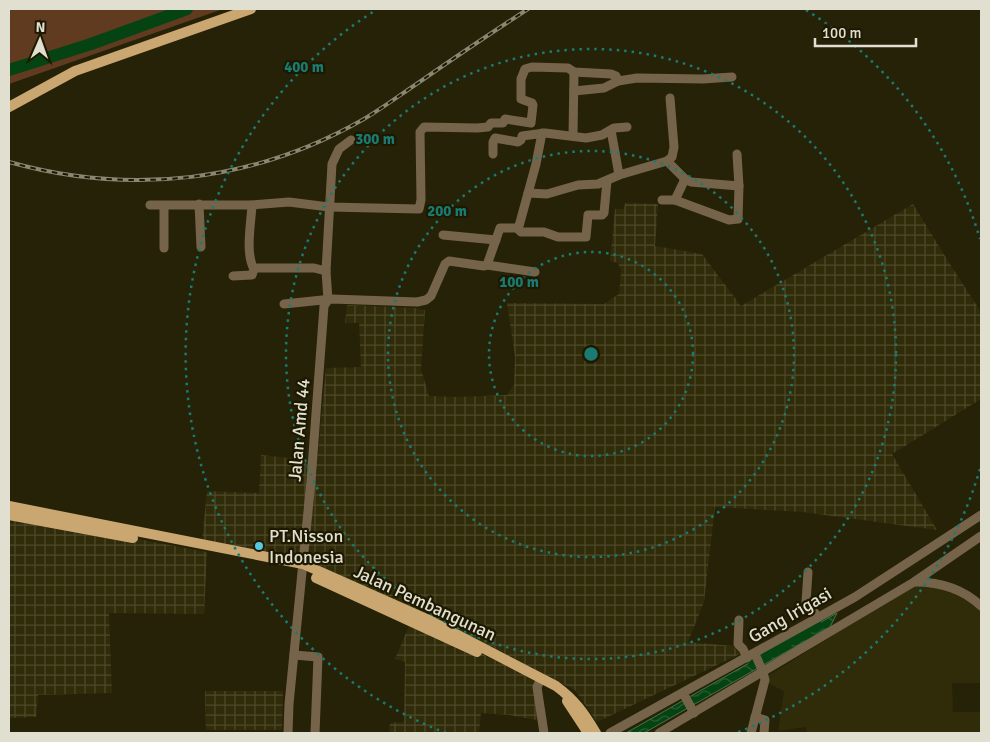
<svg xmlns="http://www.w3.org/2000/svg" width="990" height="742" viewBox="0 0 990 742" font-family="Signika,sans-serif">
<defs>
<pattern id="industrial-grid" width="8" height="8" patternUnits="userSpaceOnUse" patternTransform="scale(1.25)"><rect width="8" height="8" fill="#302b08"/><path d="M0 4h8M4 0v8" fill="none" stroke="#4e492b"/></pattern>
<pattern id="water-waves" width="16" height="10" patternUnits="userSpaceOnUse" patternTransform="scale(1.25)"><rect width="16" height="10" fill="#064312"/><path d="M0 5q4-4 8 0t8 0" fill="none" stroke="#2a5e33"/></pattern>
</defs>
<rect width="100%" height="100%" fill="#262208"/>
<path fill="#302b08" d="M911 586H938L976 605 981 610V683H952L953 712H981V733H807L806 727 778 731 784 691 768 683V676Z"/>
<g fill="url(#industrial-grid)">
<path d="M625 203 658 204 655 246 702 254 741 306 913 204 948 261 981 312V399L892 454 937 530 802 512 715 507 704 602 688 642 733 646 740 654 597 722 575 690 305 562 202 542 207 491 259 493 261 455 317 461 326 368 361 367 359 323H345L347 305 415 308 425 310 421 369 429 396 459 397 507 395 514 385 515 357 507 303 604 304 619 294 621 271 618 263 610 261 615 209H624Z"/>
<path d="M9 515 207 552 204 614 109 613 112 693 38 695 36 717 9 718Z"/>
<path d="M411 621 540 681 537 720 509 715 481 713 479 733H389L390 723 404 722 405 662 395 659Z"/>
<path d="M205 691H283L282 730H206Z"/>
</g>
<path fill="#603b20" d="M9 9H223L9 84Z"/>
<path fill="url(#water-waves)" stroke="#48724b" d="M837 613 830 627 644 733H626Z"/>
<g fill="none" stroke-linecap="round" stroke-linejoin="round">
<g stroke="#064312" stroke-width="12">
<path d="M9 70 91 44 187 9"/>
<path d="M754 662 815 623"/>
</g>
<g stroke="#75644a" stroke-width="9">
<path d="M574 91 604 88 618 81 637 78 703 79 732 77"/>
<path d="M611 130 619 175"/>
<path d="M573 136 574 72"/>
<path d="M493 154V142L495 138 518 142 521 140 522 136 545 133 586 138 602 135 614 128 627 127"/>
<path d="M667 161 685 179 691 182 739 186"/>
<path d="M685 179 675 200 729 220 738 219 739 186 737 154"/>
<path d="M528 193 547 194 578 185 598 184 619 175 667 161 672 157 674 147 670 98"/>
<path d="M662 200H675"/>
<path d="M199 204 201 247"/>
<path d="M150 205H252L289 202 329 207 419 209 421 200 420 132 424 127 477 128 488 127 491 123H503L505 119 531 123 533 105 532 103 521 99V79L525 69 532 67 568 68 574 72 611 74 616 76 618 81"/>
<path d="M252 205C251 224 245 253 254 269"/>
<path d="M164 206V248"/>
<path d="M517 228 521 232H544L558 237H586L588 215H602L604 213 607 181"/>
<path d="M443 235 496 240"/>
<path d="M487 265 535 272"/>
<path d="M326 271 332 164 339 149 351 140"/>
<path d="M233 276 252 275 254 269 258 268H314L326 271 328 300"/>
<path d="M284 304 332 299 417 302 426 300 431 296 445 264 449 261 484 266 487 265 500 228H516L519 226 536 164 542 133"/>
<path d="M808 572 806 602 815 613 817 618"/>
<path d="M915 582C940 582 962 588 981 606"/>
<path d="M739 620 738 644 743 649 747 658"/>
<path d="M294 655 318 657 315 733"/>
<path d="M539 683 537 687 544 733"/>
<path d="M683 693 694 713"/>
<path d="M755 717 765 720 764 733"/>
<path d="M288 733 289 704 311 481 324 306 328 300"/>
<path d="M610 733 855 597 981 515"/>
<path d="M659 733 914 582 981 536"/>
<path d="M751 733 765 680 763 672 755 654"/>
</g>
<g stroke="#caa770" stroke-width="10">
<path d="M9 107 75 71 251 9"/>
<path d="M9 506 303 564 429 620 556 686C575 700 584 713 596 733"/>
<path d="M9 515 133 538"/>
<path d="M316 578 477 652"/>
<path d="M567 701 588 733"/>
</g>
<g stroke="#898672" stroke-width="4">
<path id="rail" d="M9 162C131 196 254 182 364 119 383 108 400 95 418 83 454 58 491 33 528 9"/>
</g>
<use href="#rail" stroke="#1d1901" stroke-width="2" stroke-dasharray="5.5" stroke-linecap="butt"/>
</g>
<g fill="none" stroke="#1a7b73" stroke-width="2.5" stroke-dasharray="2.5 5">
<circle cx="591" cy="354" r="102"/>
<circle cx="591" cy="354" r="203"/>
<circle cx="591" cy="354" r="305"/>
<path d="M980 469A406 406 0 0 1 736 733M446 733A406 406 0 0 1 376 10M806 10A406 406 0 0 1 980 239"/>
</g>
<circle fill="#56c9e1" stroke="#1d1901" stroke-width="2" cx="259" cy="546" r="5"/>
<g text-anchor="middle" stroke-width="4.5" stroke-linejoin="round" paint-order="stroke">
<g font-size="18" fill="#e1dfd0" stroke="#1d1901">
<text transform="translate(299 430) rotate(-85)" y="6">Jalan Amd 44</text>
<text transform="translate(425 603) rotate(25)" y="6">Jalan Pembangunan</text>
<text transform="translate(790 615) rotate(-30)" y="6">Gang Irigasi</text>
</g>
<g font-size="18" fill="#e1dfd0" stroke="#1d1901" text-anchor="start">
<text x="269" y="542">PT.Nisson<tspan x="269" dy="21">Indonesia</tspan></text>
</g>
</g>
<circle cx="591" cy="354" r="8" fill="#1a7b73" stroke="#1d1901" stroke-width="2.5"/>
<g font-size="15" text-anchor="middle" font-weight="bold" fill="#1a7b73" stroke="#1d1901" stroke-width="4.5" stroke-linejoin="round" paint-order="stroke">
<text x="304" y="72">400 m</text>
<text x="375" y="144">300 m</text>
<text x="447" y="216">200 m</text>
<text x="519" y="287">100 m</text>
</g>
<rect width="990" height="742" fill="none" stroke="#e1dfd0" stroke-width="20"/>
<g transform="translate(40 40) rotate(2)" stroke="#1d1901" stroke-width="4" paint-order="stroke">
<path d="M0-4L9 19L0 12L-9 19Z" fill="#e1dfd0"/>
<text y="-8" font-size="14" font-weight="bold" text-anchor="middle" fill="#e1dfd0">N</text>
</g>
<path d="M815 38v8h101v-8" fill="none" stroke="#e1dfd0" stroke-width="2.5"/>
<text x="822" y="38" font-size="15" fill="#e1dfd0" stroke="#1d1901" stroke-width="4" paint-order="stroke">100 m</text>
</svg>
